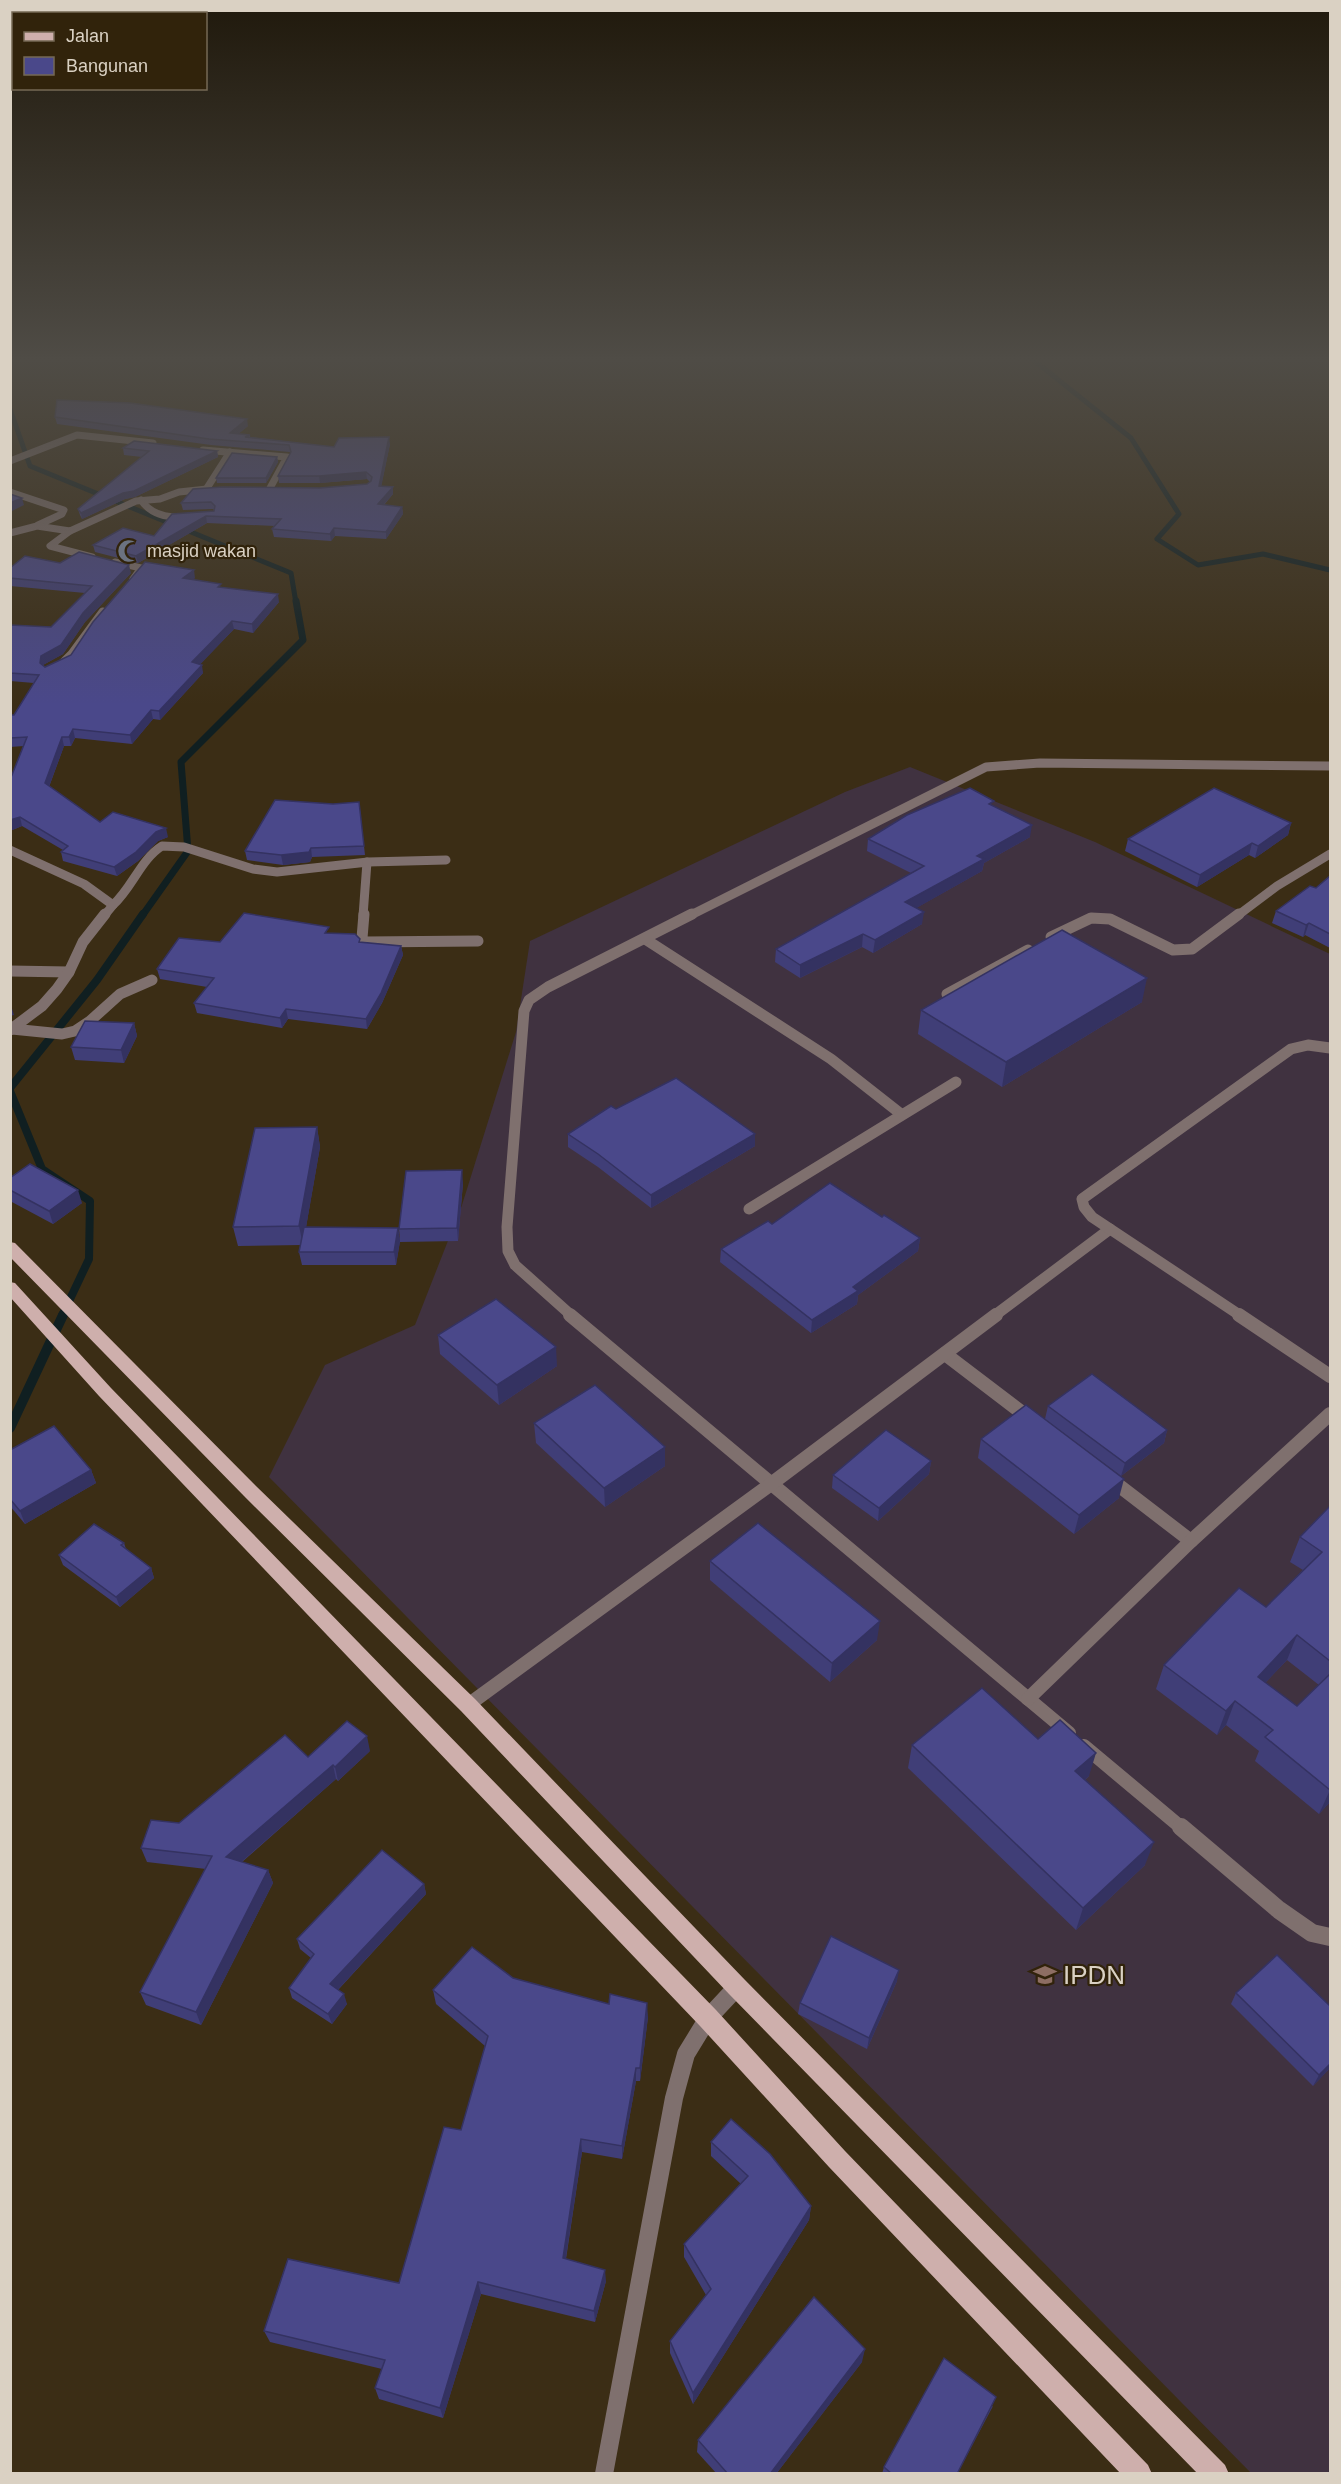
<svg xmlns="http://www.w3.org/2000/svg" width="1341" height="2484" viewBox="0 0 1341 2484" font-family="Helvetica,sans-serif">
<rect width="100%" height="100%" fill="#3b2d15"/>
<path fill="#403240" d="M910 767 1095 842 1330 954V2473H1251L269 1477 325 1365 415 1325 462 1205 516 1032 530 941 845 792Z"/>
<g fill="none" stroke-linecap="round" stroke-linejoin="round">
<g stroke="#101f21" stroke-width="5">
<path d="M1031 358 1131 438 1179 514 1157 539 1198 565 1263 554 1330 570"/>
<path d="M10 409 30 466 291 573 296 603"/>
</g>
<path stroke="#101f21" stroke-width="7" d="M142 916 188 851 181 762 303 640 296 601"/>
<g stroke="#101f21" stroke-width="8">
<path d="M10 1088 97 980 143 914"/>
<path d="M10 1091 42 1169 90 1201 89 1259 62 1316"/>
</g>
<path stroke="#101f21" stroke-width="10" d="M10 1428 63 1315"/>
<g stroke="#7f706e" stroke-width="9">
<path d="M689 916 986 767 1040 763 1330 766"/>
<path d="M1237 916 1277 886 1330 854"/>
</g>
<g stroke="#7f706e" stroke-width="11">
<path d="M1051 937 1091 918 1110 919 1173 950 1192 949 1239 914"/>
<path d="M645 939 831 1059 901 1114"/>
<path d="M947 994 1028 950"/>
<path d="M749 1209 956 1082"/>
<path d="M572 1316 515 1265 508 1251 507 1227 524 1011 529 1000 548 987 692 914"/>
<path d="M994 1316 1110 1229"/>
<path d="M1241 1316 1092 1217 1084 1207 1082 1199 1291 1049 1308 1045 1330 1048"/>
</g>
<g stroke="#7f706e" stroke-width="14">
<path d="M570 1315 1069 1733"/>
<path d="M1239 1315 1330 1376"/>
<path d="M945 1354 1033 1421"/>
<path d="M1109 1478 1191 1541"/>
<path d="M1028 1699 1191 1541 1330 1414"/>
<path d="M468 1705 771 1484 996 1315"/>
<path d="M1084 1746 1183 1829"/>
</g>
<path stroke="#7f706e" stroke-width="18" d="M1181 1827 1279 1910 1312 1933 1330 1937"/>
<g stroke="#7f706e" stroke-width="7">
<path d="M203 450 287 457 270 488"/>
<path d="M10 461 77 435 153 443"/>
<path d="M207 488 230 452"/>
<path d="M10 492 64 510 62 514 38 525"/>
<path d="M141 500C151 515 167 518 184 517"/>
<path d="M70 531 50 546 92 557"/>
<path d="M10 533 37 526 70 531 136 501 160 499 179 492 207 489"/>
<path d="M115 562 141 568 133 579"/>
</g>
<g stroke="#7f706e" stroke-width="9">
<path d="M62 664 72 654 103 612"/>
<path d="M10 850 84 884 113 905 104 916"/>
<path d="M113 905C132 888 141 859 162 846L184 847 253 869 277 872 368 862 446 860"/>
<path d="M363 916 367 862"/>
</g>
<g stroke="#7f706e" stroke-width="11">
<path d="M364 914 362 938 365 942 478 941"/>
<path d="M10 971 69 972"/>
<path d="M12 1029 62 1034 75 1031 90 1021 120 994 152 980"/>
<path d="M10 1030 42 1006 57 989 69 972 83 942 105 914"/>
</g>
<path stroke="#7f706e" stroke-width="18" d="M604 2474 674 2098 686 2054 708 2018 737 1987"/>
<g fill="#ceafac" fill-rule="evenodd">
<path d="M10 1242 15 1243 256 1486 475 1699 745 1980 1225 2465 1229 2474H1198L729 1994 461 1711 244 1496 10 1257Z"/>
<path d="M10 1282 15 1283 111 1388 716 2010 845 2151 1148 2465 1152 2474H1121L829 2167 700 2026 99 1396 10 1297Z"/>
</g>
</g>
<g fill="#403e77" fill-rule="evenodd">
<path d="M55 417 248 426 238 434 250 435V437L334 447 390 444 381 486 393 494 384 505 402 507 403 514 386 539 335 536 331 541 274 537 272 529 275 526 207 523 138 563 95 552 93 545 154 536 214 511V510L213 509 183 510 181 503 320 488 367 484 370 482 367 479 320 483H279L278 476 290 454V452L211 445 57 424Z"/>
<path d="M123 448 217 451 218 457 135 497 125 499 82 519 80 515 78 509 142 457 124 455Z"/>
<path d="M277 457 278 462 266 483H217L216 478Z"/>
<path d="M60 563 131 573 85 622 63 654 43 665 45 667 71 655 195 578 193 580 279 602 253 633 234 629 200 664 203 673 160 720 153 719 132 744 75 738 71 746H64L49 787 100 822 168 837 158 841 138 861 117 876 63 861 61 852 63 850 22 826 10 831 24 746 10 747V715H14L34 683 10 681V625L51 627 85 593 10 586V568Z"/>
<path d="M359 802 365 855 312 857 310 862 283 865 247 860 245 851 333 804Z"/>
<path d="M994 806 1030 837 984 863 982 871 916 908 922 924 873 953 862 947 800 978 775 962 776 949 911 873 867 851 868 839Z"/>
<path d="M1291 823 1288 835 1255 858 1249 855 1197 887 1125 851 1128 839Z"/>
<path d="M1330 876V948L1305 935 1303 937 1272 923 1276 911 1316 888Z"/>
<path d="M330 933 360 939V942L401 946 403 955 382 1003 367 1029 288 1019 282 1028 197 1013 194 1003 207 987 160 979 157 969 220 942Z"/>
<path d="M1142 1002 1002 1087 918 1034 921 1010Z"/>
<path d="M134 1023 137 1036 124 1063 75 1060 71 1047Z"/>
<path d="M616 1109 755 1146 651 1208 598 1167 568 1147V1134Z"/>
<path d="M317 1127 320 1147 306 1227 398 1228 400 1241 396 1265H302L299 1252 301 1245 238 1246 233 1227Z"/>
<path d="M10 1178 82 1203 53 1224 10 1201Z"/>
<path d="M463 1183 458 1241 400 1242 399 1229Z"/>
<path d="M882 1217 920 1238 918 1251 858 1295 857 1304 811 1333 720 1262 721 1249 772 1224Z"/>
<path d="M438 1335 557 1366 499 1405 440 1354Z"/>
<path d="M1048 1406 1167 1430 1164 1443 1121 1476 1045 1419Z"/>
<path d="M534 1423 665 1466 605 1507 536 1443Z"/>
<path d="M981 1439 1119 1498 1074 1534 978 1458Z"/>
<path d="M10 1450 91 1470 96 1483 25 1524 10 1506Z"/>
<path d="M931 1461 929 1474 878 1521 832 1488 833 1475Z"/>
<path d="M1330 1506V1802L1319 1814 1255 1761 1259 1751 1226 1725 1217 1735 1156 1689 1164 1665 1266 1607 1303 1570 1290 1562 1300 1537ZM1287 1660 1319 1685 1297 1706 1265 1683Z"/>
<path d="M124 1543 126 1549 151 1568 154 1578 120 1607 63 1565 59 1555Z"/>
<path d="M710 1561 877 1640 830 1682 710 1580Z"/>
<path d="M1038 1739 1089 1776 1085 1780 1145 1865 1076 1930 908 1768 912 1745Z"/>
<path d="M370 1751 338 1781 336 1779 242 1862 268 1870 273 1883 201 2025 146 2005 140 1992 206 1869 147 1862 141 1848 179 1823Z"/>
<path d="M424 1884 426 1894 338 1990 347 2004 332 2024 292 1998 289 1988 311 1958 300 1949 297 1939Z"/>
<path d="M513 1978 648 2017 640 2081H636L622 2159 582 2152 566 2259 606 2281 595 2322 481 2294 443 2418 379 2399 375 2388 382 2369 270 2342 264 2331 399 2283 461 2130 485 2046 436 2004 433 1990Z"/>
<path d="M897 1981 867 2049 798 2014 800 2003Z"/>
<path d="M1236 1993 1330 2006V2068L1313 2086 1231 2004Z"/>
<path d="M711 2142 811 2206 809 2220 693 2404 670 2353V2341L706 2295 684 2257V2244L741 2184 711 2156Z"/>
<path d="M862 2362 776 2474H717L697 2452 698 2440Z"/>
<path d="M993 2406 957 2474H882L884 2467Z"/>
</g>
<g fill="#343261">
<path d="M247 419 248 426 231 440 230 433Z"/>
<path d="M389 437 390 444 380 493 379 486Z"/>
<path d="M217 451 218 457 135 497 125 499 82 519 81 513 123 493Z"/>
<path d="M277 457 278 462 266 483V478Z"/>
<path d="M366 472 367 479 320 483 319 476Z"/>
<path d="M393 487V494L378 511V504Z"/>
<path d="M22 498 24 505 10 512V503Z"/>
<path d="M402 507 403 514 386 539V532Z"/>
<path d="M206 516 207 523 138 563 136 556Z"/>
<path d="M334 528 335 536 331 541 330 534Z"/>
<path d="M129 565 131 573 85 622 63 654 43 665 42 671 40 663 41 656Z"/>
<path d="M194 570 195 578 185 586 183 578Z"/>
<path d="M278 594 279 602 253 633 252 624Z"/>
<path d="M232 621 234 629 194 671 192 662Z"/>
<path d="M202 665 203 673 160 720 159 711Z"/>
<path d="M151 710 153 719 132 744 130 735Z"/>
<path d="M73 729 75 738 71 746 69 737Z"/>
<path d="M62 737 64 746 47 792 45 783Z"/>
<path d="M20 817 22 826 10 831V820Z"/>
<path d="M1291 823 1288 835 1255 858 1258 846Z"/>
<path d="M1032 825 1030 837 984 863 982 871 904 915 905 902 977 856Z"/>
<path d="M166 828 168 837 158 841 138 861 117 876 114 867 156 832Z"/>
<path d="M1252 843 1249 855 1197 887 1200 875Z"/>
<path d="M311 848 312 857 310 862 283 865 281 855Z"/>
<path d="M924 912 922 924 873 953 875 940Z"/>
<path d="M1309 923 1305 935 1303 937 1306 925Z"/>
<path d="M863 934 862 947 800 978V965Z"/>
<path d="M401 946 403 955 382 1003 367 1029 366 1019Z"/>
<path d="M1147 978 1142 1002 1002 1087 1006 1062Z"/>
<path d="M10 1002 14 1015 10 1016Z"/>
<path d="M286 1009 288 1019 282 1028 280 1018Z"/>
<path d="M134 1023 137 1036 124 1063 121 1050Z"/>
<path d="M317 1127 320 1147 303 1245 299 1226Z"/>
<path d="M755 1134V1146L651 1208V1195Z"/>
<path d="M462 1170 463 1183 458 1241 457 1228Z"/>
<path d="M78 1190 82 1203 53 1224 49 1211Z"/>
<path d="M398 1228 400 1241 396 1265 394 1252Z"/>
<path d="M920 1238 918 1251 858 1295 857 1304 811 1333 812 1320 853 1287Z"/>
<path d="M556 1347 557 1366 499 1405 497 1385Z"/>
<path d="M1167 1430 1164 1443 1121 1476 1125 1463Z"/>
<path d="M665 1447V1466L605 1507 604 1488Z"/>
<path d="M931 1461 929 1474 878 1521 879 1508Z"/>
<path d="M91 1470 96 1483 25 1524 20 1511Z"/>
<path d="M1124 1479 1119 1498 1074 1534 1079 1515Z"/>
<path d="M151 1568 154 1578 120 1607 116 1597Z"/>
<path d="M880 1621 877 1640 830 1682 832 1663Z"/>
<path d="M1297 1635 1287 1660 1248 1701 1258 1677Z"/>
<path d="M1235 1701 1226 1725 1217 1735 1226 1711Z"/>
<path d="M367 1736 370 1751 338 1781 335 1767Z"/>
<path d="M1096 1753 1089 1776 1068 1795 1075 1771Z"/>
<path d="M333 1765 336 1779 231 1871 226 1857Z"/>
<path d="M1330 1790V1802L1319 1814Z"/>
<path d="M1154 1842 1145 1865 1076 1930 1083 1908Z"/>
<path d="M268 1870 273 1883 201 2025 196 2012Z"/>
<path d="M424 1884 426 1894 333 1995 330 1984Z"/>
<path d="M899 1970 897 1981 867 2049 869 2038Z"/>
<path d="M344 1994 347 2004 332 2024 328 2014Z"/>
<path d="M647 2003 648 2017 640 2081V2068Z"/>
<path d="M1330 2064V2068L1313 2086 1319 2075Z"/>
<path d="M636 2068V2081L622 2159V2146Z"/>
<path d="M581 2139 582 2152 564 2270 563 2258Z"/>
<path d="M811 2206 809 2220 693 2404V2393Z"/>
<path d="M605 2270 606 2281 595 2322 594 2311Z"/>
<path d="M478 2282 481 2294 443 2418 440 2408Z"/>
<path d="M865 2349 862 2362 776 2474H770Z"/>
</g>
<g fill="#4a488a" stroke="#343261" stroke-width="1.5">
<path d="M57 400 130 403 247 419 230 433 250 435 245 437 334 447 339 438 389 437 379 486 393 487 378 504 402 507 386 532 334 528 330 534 272 529 281 519 206 516 136 556 93 545 123 528 154 536 172 514 214 511 215 506 211 502 181 503 193 489 223 487 320 488 367 484 371 481 372 477 366 472 319 476H278L291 452 289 445 209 439 55 417Z"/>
<path d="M134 441 217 451 134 491 123 493 81 513 78 509 149 451 123 448Z"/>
<path d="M232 453 277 457 266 478H216Z"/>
<path d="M10 494 22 498 10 503Z"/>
<path d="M79 552 129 565 83 613 61 645 41 656 40 663 45 667 71 655 93 622 145 562 194 570 183 578 221 584 218 587 278 594 252 624 232 621 192 662 202 665 159 711 151 710 130 735 73 729 69 737H62L45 783 100 822 113 812 166 828 156 832 136 852 114 867 61 852 68 846 20 817 10 820V780L27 737 10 738V715H14L39 675 10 673V625L51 627 92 586 10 578V568L25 556 60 563Z"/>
<path d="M970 788 994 801 989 804 1032 825 977 856 984 859 905 902 924 912 875 940 863 934 800 965 776 949 924 866 868 839 907 815Z"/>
<path d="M1214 788 1291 823 1258 846 1252 843 1200 875 1128 839Z"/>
<path d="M275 800 333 804 359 802 364 846 311 848 309 852 281 855 245 851Z"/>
<path d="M1330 876V934L1309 923 1306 925 1276 911 1310 886 1316 888Z"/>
<path d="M244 913 329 927 325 933 355 934 360 939 359 942 401 946 381 993 366 1019 286 1009 280 1018 194 1003 214 978 157 969 179 938 220 942Z"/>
<path d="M1062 930 1147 978 1006 1062 921 1010Z"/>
<path d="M85 1021 134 1023 121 1050 71 1047Z"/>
<path d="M676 1078 755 1134 651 1195 598 1154 568 1134 611 1106 616 1109Z"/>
<path d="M317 1127 299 1226 233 1227 255 1128Z"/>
<path d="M30 1164 78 1190 49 1211 10 1190V1178Z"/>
<path d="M462 1170 457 1228 399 1229 406 1171Z"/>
<path d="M830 1183 882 1217 884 1215 920 1238 853 1287 858 1291 812 1320 721 1249 768 1221 772 1224Z"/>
<path d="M304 1227 398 1228 394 1252H299Z"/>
<path d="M496 1299 556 1347 497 1385 438 1335Z"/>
<path d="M1092 1374 1167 1430 1125 1463 1048 1406Z"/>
<path d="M595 1385 665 1447 604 1488 534 1423Z"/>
<path d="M1026 1405 1124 1479 1079 1515 981 1439Z"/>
<path d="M54 1426 91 1470 20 1511 10 1499V1450Z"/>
<path d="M886 1430 931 1461 879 1508 833 1475Z"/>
<path d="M1330 1506V1661L1297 1635 1258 1677 1297 1706 1330 1674V1790L1265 1737 1273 1730 1235 1701 1226 1711 1164 1665 1239 1588 1266 1607 1322 1552 1300 1537Z"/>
<path d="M758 1523 880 1621 832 1663 710 1561Z"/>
<path d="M94 1524 124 1543 121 1545 151 1568 116 1597 59 1555Z"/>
<path d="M982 1688 1038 1739 1060 1720 1096 1753 1075 1771 1154 1842 1083 1908 912 1745Z"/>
<path d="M347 1721 367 1736 335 1767 333 1765 226 1857 268 1870 196 2012 140 1992 212 1856 141 1848 151 1820 179 1823 285 1735 308 1757Z"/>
<path d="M382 1850 424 1884 330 1984 344 1994 328 2014 289 1988 314 1954 297 1939Z"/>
<path d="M831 1936 899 1970 869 2038 800 2003Z"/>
<path d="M472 1947 513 1978 609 2004 610 1994 647 2003 640 2068H636L622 2146 581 2139 563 2258 605 2270 594 2311 478 2282 440 2408 375 2388 385 2360 264 2331 288 2259 399 2283 444 2127 461 2130 488 2036 433 1990Z"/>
<path d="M1277 1955 1330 2006V2064L1319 2075 1236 1993Z"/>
<path d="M731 2119 770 2154 811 2206 693 2393 670 2341 711 2289 684 2244 748 2176 711 2142Z"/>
<path d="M814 2297 865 2349 770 2474H728L698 2440Z"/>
<path d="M944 2358 996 2397 957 2474H892L884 2467Z"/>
</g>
<linearGradient id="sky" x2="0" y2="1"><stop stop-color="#20190c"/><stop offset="0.51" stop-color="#4f4c46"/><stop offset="1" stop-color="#4f4c46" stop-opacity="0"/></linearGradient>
<rect width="1341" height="705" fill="url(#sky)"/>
<defs>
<g id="mosque-bare" transform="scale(1.8)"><path d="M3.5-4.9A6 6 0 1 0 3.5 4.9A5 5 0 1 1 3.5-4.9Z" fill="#6b7280" stroke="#31230b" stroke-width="2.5" paint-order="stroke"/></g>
<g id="university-bare" transform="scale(1.8)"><path d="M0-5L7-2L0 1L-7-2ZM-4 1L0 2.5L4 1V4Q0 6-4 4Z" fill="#8d6e63" stroke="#31230b" stroke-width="2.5" paint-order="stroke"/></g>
</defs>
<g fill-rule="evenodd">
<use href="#mosque-bare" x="129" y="551"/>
<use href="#university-bare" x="1045" y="1975"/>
</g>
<g text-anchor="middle" stroke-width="4.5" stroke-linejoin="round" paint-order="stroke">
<g font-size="18" fill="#dad1c3" stroke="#31230b" text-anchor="start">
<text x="147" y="557">masjid wakan</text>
</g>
<g font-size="26" fill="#dad1c3" stroke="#31230b" text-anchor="start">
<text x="1063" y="1984">IPDN</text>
</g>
</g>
<rect width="1341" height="2484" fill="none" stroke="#dad1c3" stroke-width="24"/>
<rect x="12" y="12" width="195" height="78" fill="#31230b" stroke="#756955" stroke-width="1.5"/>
<rect x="24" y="32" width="30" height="9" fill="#ceafac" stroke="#756955" stroke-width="1.5"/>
<text x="66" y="42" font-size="18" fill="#dad1c3">Jalan</text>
<rect x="24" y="57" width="30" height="18" fill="#4a488a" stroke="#756955" stroke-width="1.5"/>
<text x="66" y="72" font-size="18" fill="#dad1c3">Bangunan</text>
</svg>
